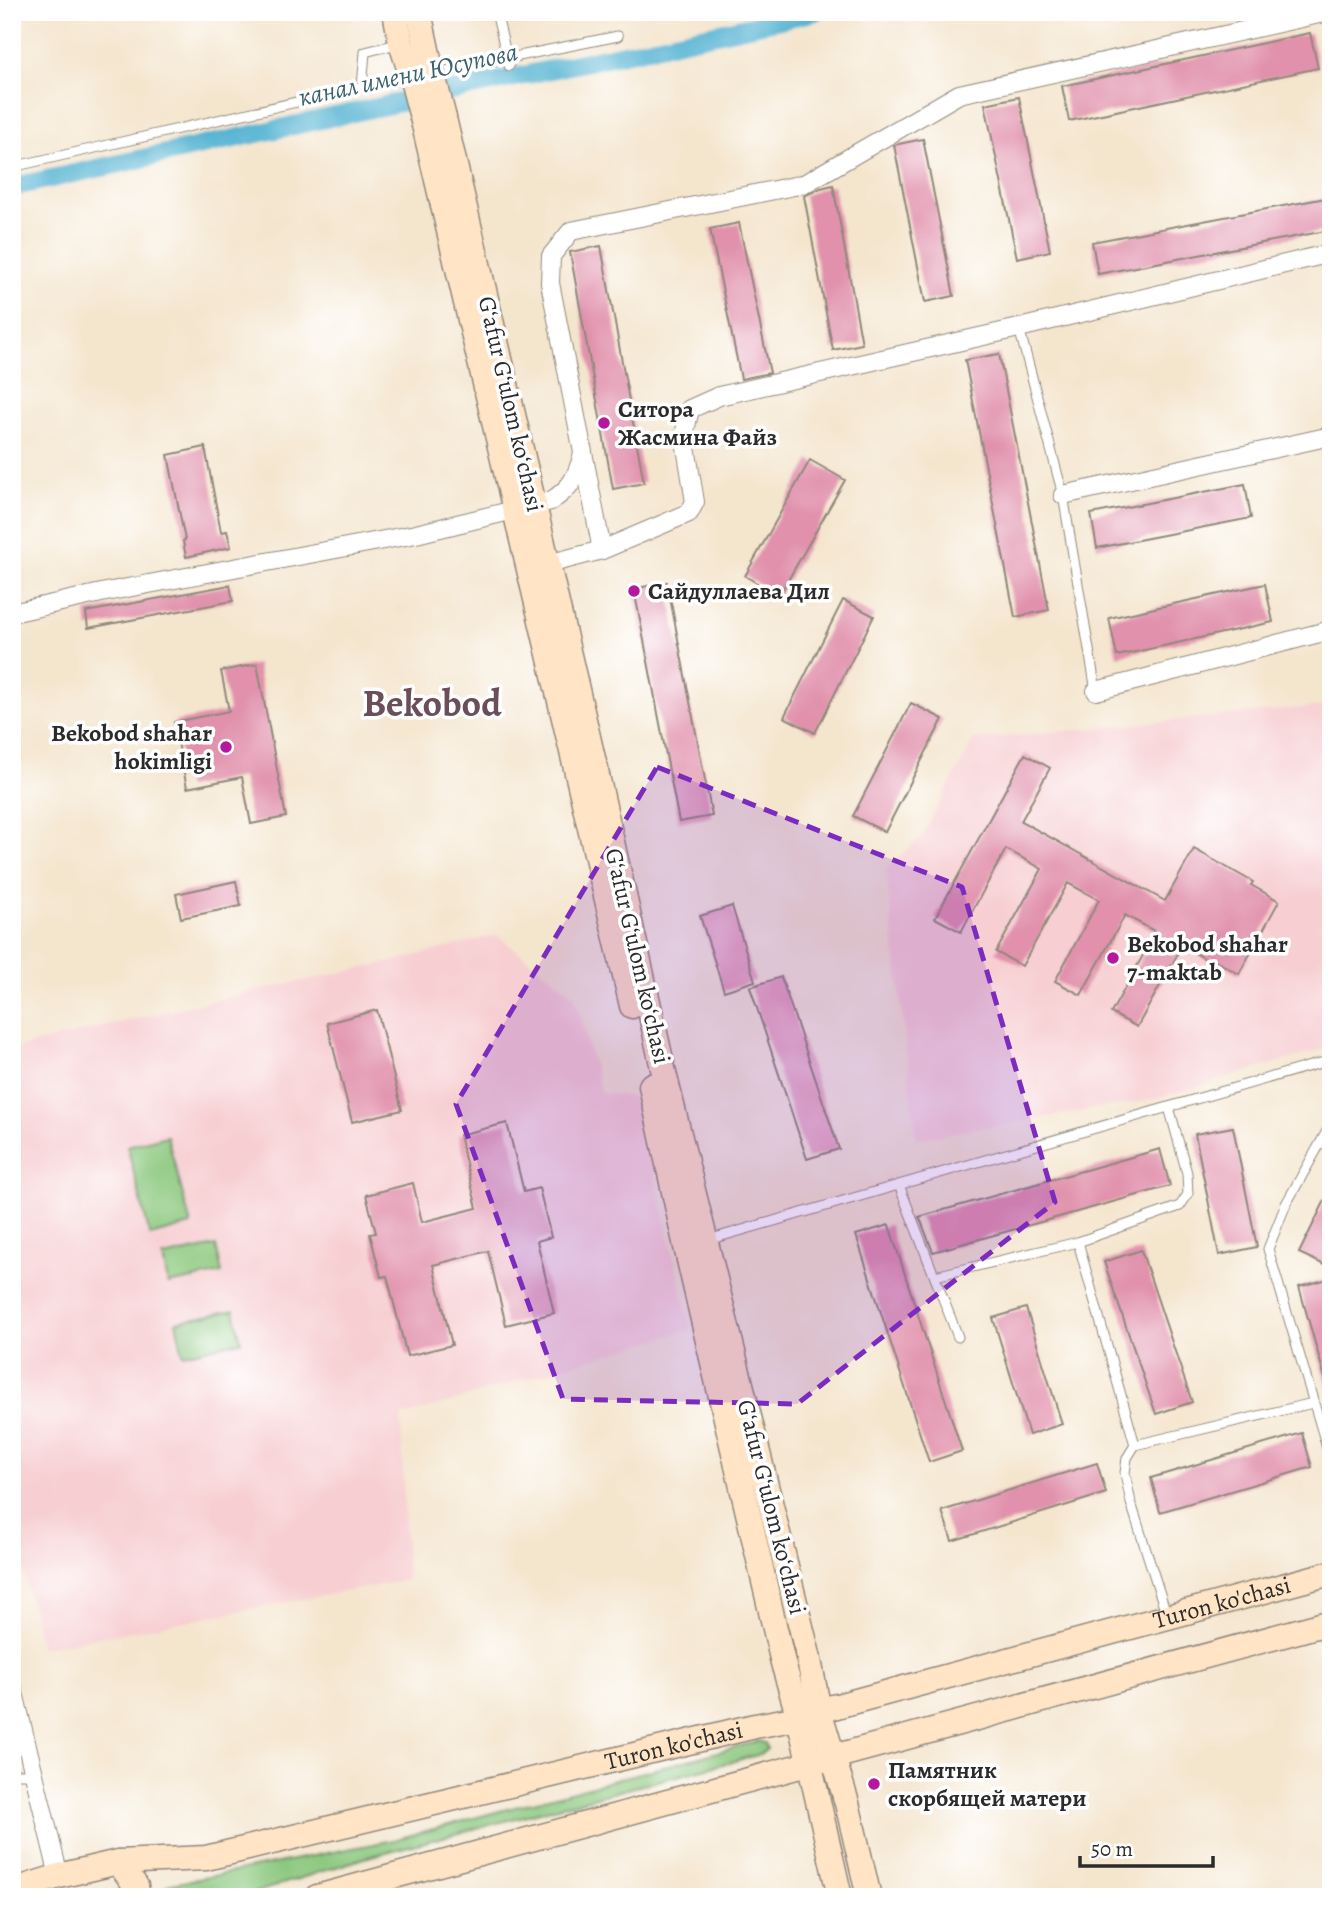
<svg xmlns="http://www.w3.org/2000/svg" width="1343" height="1909" viewBox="0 0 1343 1909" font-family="Alegreya,serif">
<rect width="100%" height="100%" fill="#fff"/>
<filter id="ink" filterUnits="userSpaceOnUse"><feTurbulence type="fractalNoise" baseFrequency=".0143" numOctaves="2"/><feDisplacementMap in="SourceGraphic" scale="14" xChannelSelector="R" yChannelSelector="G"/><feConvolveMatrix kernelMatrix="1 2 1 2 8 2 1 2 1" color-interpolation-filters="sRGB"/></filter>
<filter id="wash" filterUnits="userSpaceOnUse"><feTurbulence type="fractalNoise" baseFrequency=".00686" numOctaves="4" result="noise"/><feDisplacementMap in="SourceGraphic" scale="28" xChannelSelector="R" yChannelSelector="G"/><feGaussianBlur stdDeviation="1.57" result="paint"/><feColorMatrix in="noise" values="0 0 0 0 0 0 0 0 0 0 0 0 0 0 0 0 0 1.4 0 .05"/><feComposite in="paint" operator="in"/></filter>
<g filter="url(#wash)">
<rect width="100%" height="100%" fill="#f4e5cd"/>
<g fill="#f7cfd2">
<path d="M1331 691V1047L1155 1099 916 1139 886 869 922 836 974 740 1323 706Z"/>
<path d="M497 935 575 996 601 1093 636 1097 691 1329 401 1417 407 1580 41 1648 12 1522V1049L231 996 391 962Z"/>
</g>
<g fill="#8ac77d" stroke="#5a7954" stroke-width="2">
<path d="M167 1136 191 1225 150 1236 127 1146Z"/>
<path d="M216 1246 222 1273 168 1284 163 1257Z"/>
<path d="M234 1310 241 1341 183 1354 176 1322Z"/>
<path d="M758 1741 765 1743 767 1749 761 1754 371 1856 241 1897H169L167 1885 393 1840Z"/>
</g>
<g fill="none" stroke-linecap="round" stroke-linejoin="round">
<path stroke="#53b2d2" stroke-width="19" d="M12 187 814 12"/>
</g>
<g id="blocks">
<g fill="#e191ac">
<path d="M1310 33 1318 68 1069 121 1062 86Z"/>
<path d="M1019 97 1050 251 1017 258 985 104Z"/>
<path d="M923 139 954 296 925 302 894 145Z"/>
<path d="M833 185 862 344 833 350 804 196 821 188Z"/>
<path d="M1331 197V230L1098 274 1092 242Z"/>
<path d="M739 223 770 373 741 379 710 229Z"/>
<path d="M601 246 644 483 613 489 570 252Z"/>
<path d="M999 354 1049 610 1015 617 965 360Z"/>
<path d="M205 447 221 532 227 531 231 547 186 557 183 541 185 540 168 455Z"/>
<path d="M810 460 845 480 779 596 745 576Z"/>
<path d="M1245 484 1251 518 1097 548 1091 514Z"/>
<path d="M667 582 712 816 679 822 634 589Z"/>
<path d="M1265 584 1273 622 1117 656 1109 618Z"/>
<path d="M230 585 233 601 88 628 86 612Z"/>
<path d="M843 600 874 616 815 733 784 717Z"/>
<path d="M257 664 286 817 251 824 242 777 187 788 174 722 229 711 221 671Z"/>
<path d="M911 703 943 719 885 832 853 816Z"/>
<path d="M1025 754 1050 768 1021 821 1165 901 1194 849 1253 882 1251 885 1279 901 1239 974 1211 958 1209 961 1182 946 1137 1027 1111 1013 1156 932 1125 915 1081 995 1055 981 1099 900 1068 883 1022 966 996 952 1042 869 1006 849 961 932 935 918Z"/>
<path d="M236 881 241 906 181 918 176 894Z"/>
<path d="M732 906 755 981 724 991 700 916Z"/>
<path d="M781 977 839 1149 807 1159 750 987Z"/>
<path d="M377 1010 402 1110 352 1122 327 1023Z"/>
<path d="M507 1123 524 1192 539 1188 551 1237 537 1241 554 1313 506 1325 488 1251 433 1265 452 1345 407 1356 387 1276 381 1277 370 1234 376 1233 366 1195 413 1183 422 1222 477 1208 459 1135Z"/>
<path d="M1233 1127 1257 1247 1219 1255 1195 1134Z"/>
<path d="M1160 1149 1170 1186 933 1252 921 1221 919 1217Z"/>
<path d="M1331 1188V1268L1299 1253Z"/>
<path d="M889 1225 962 1451 929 1462 856 1235Z"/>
<path d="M1141 1250 1192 1402 1156 1414 1104 1262Z"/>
<path d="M1331 1278V1384L1327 1385 1299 1287Z"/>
<path d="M1026 1308 1062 1424 1029 1435 993 1318Z"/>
<path d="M1302 1433 1312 1467 1160 1512 1151 1478Z"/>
<path d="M1097 1463 1106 1493 952 1541 942 1511Z"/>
</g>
</g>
</g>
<g filter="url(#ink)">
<use href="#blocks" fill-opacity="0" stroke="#90887c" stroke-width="2"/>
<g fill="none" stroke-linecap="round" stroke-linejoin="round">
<g stroke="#90887c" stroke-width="11">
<g id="lane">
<path d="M496 12 509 66"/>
<path d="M435 73 618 36"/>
<path d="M362 87 365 52 401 43"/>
<path d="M12 167 362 87 411 78"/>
<path d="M1019 328 1063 495 1096 691"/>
<path d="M1331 1124 1286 1204 1268 1249 1324 1437 1331 1464"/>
<path d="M899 1185 958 1337"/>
<path d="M708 1240 1331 1060"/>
<path d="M1078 1242 1135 1445 1127 1458 1125 1473 1131 1503 1167 1616"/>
<path d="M935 1276 1078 1242 1180 1206 1188 1194 1187 1173 1169 1107"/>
<path d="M1135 1445 1313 1403"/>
<path d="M12 1774H34"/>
</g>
</g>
<g stroke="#90887c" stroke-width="20">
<g id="street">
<path d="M1063 495 1331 436"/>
<path d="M602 550 550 283 551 256 571 231 804 184 959 94 1328 12"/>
<path d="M548 564 602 550 689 513 695 502 684 435 690 409 719 396 1019 328 1331 253"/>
<path d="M12 613 106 592 416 534 551 501C572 487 576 478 583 454"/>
<path d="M1096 691 1331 630"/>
<path d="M12 1685 59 1876"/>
</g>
</g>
<g stroke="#90887c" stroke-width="27">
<g id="secondary">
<path d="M395 12 401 43 408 65"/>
<path d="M419 12 429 59"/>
<path d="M444 118 599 784 664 1073 808 1655 819 1710 847 1803 869 1897"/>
<path d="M424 125 632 1006"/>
<path d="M651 1086 686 1247 783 1663 799 1718 840 1897"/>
<path d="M118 1862 136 1886 138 1897"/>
<path id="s1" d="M12 1891 59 1876 118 1862 206 1858 755 1726 799 1718 819 1710 837 1706 1331 1573"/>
<path d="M317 1897 1331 1622"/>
</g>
</g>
<use href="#lane" stroke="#fff" stroke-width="9"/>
<use href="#street" stroke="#fff" stroke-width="18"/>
<use href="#secondary" stroke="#ffe4c6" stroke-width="24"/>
<g stroke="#90887c" stroke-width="27" stroke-linecap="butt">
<g id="secondary-bridge">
<path d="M429 59 444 118"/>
<path d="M408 65 424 125"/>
</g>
</g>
<use href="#secondary-bridge" stroke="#ffe4c6" stroke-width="24"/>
</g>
</g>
<path fill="#7b2cbf" fill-opacity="0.2" stroke="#7b2cbf" stroke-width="5" stroke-dasharray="14 9" stroke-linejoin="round" d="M657 767 962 887 1055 1202 797 1404 563 1399 456 1104Z"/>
<g fill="#b5179e" stroke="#fff" stroke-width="2.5">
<circle cx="604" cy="423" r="7"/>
<circle cx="634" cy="591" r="7"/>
<circle cx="226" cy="747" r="7"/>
<circle cx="1113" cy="958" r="7"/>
<circle cx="874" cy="1784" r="7"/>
</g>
<g text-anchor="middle" stroke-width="7" stroke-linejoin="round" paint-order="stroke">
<g font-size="24" fill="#2b2b2b" stroke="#fff">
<text transform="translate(511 404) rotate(77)" y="8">Gʻafur Gʻulom koʻchasi</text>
<text transform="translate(638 956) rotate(77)" y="8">Gʻafur Gʻulom koʻchasi</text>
<text transform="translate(772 1507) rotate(76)" y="8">Gʻafur Gʻulom koʻchasi</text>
<text dy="8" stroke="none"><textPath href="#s1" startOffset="1246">Turon ko'chasi</textPath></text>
<text dy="8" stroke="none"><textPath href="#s1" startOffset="679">Turon ko'chasi</textPath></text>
</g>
<g font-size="24" font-weight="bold" fill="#2b2b2b" stroke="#fff" text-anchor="start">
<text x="618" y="417">Ситора<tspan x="618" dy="28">Жасмина Файз</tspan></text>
<text x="648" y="599">Сайдуллаева Дил</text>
<text x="212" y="741" text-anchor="end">Bekobod shahar<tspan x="212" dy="28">hokimligi</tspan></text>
<text x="1127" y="952">Bekobod shahar<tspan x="1127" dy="28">7-maktab</tspan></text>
<text x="888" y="1778">Памятник<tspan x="888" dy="28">скорбящей матери</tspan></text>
</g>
<g font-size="26" font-style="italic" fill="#3b616e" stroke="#fff">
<text transform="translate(408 74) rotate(-12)" y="9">канал имени Юсупова</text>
</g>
<g font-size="38" font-weight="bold" fill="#6b4f58" stroke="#fff">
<text x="432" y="716">Bekobod</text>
</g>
</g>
<rect width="1343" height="1909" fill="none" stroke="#fff" stroke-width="42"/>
<path d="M1080 1856v10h133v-10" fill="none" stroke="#2b2b2b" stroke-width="3.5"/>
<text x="1091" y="1856" font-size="21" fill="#2b2b2b" stroke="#ffffff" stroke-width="5" paint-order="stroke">50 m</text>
</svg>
